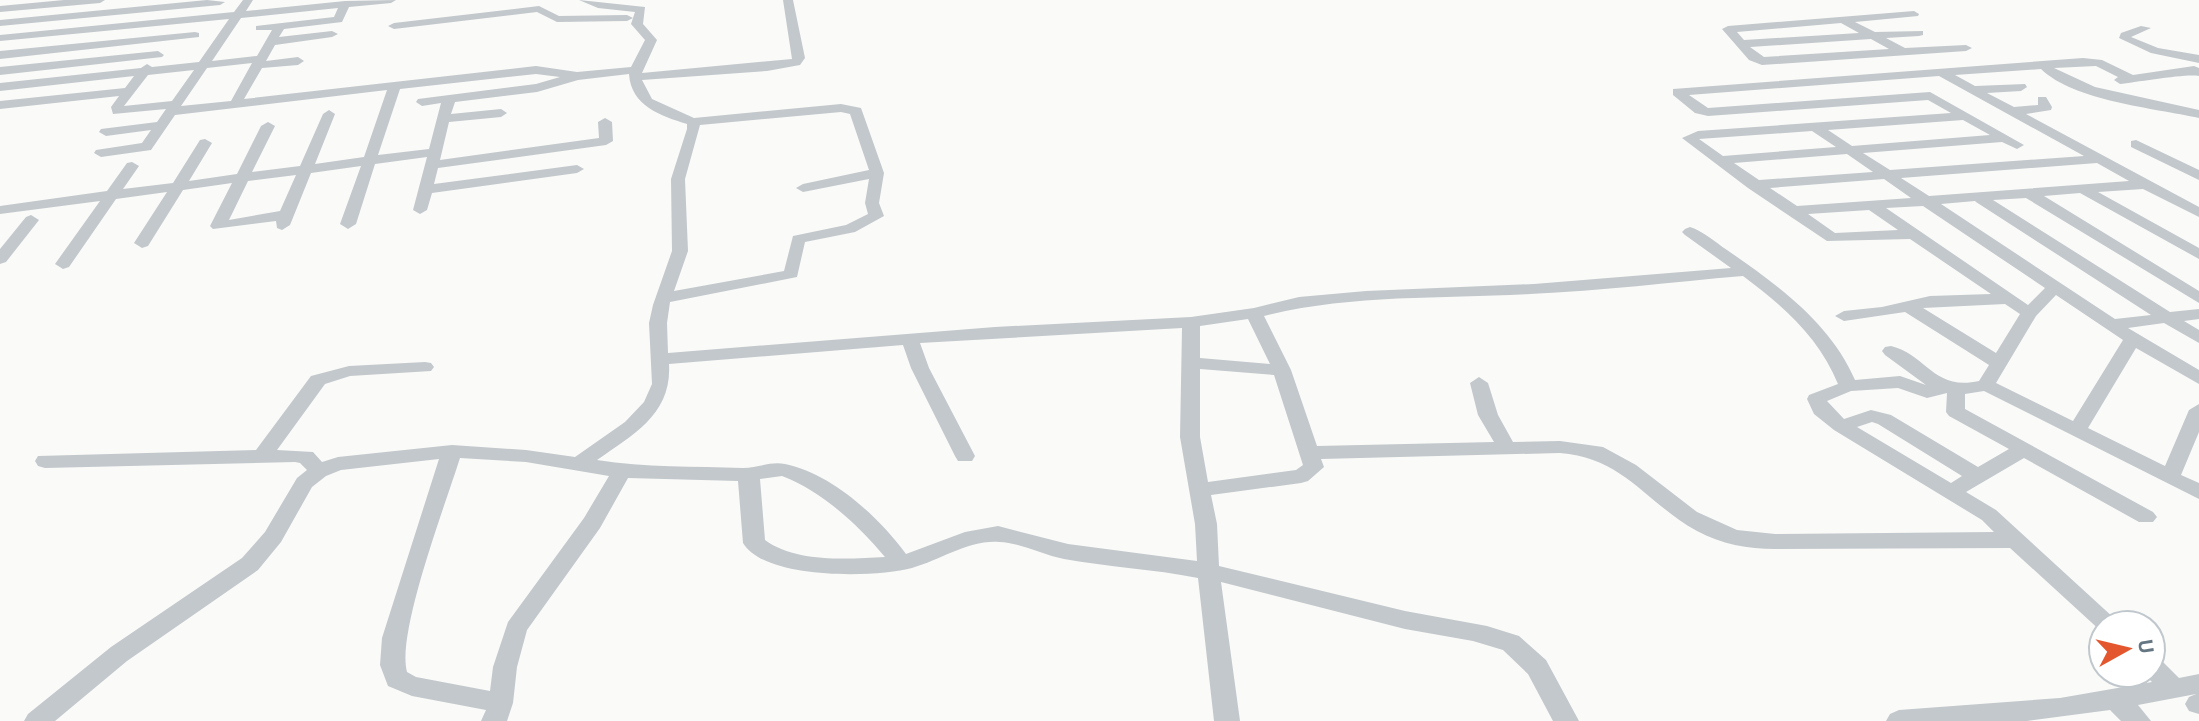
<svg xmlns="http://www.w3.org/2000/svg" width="2199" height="721" viewBox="0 0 2199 721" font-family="'Alegreya Sans',sans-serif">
<rect width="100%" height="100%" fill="#fafaf8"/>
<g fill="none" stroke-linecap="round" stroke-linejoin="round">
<g fill="#c3c8cc" fill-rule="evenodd">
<path d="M64 0H105L100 3 0 12V6Z"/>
<path d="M207 0 225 2 220 5 0 26V20Z"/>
<path d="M243 0H253L246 11 345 1 396 0 391 3 349 7 342 22 284 29 279 37 332 31 338 34 332 37 275 45 266 61 298 57 304 61 298 65 262 68 244 99 536 66 577 72 631 67 645 40 631 24 635 12 598 8 579 0 645 7 643 24 657 40 642 73 792 59 783 0H793L805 58 800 65 767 71 642 80 652 99 694 118 841 104 861 108 884 173 879 203 884 216 855 232 805 242 797 277 670 302 667 323 668 353 995 327 1191 317 1254 308 1299 297 1366 291 1534 284 1731 268 1685 235 1682 232 1685 229 1690 227C1703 231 1715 242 1727 250 1776 284 1830 322 1855 380L1900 376 1926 385 1885 355 1882 351 1885 347 1891 346C1927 355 1933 391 1979 381L1989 365 1905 312 1844 321 1835 316 1844 311 1882 307 1930 296 1991 294 1910 239 1827 241 1748 188 1682 138 1698 131 1951 113 1928 100 1708 116 1695 113 1673 95V89L2083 58 2102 60 2133 75 2194 66 2199 68V76C2189 73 2136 82 2120 84L2114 80 2118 77 2096 66 2054 68 2095 87 2199 110V118C2154 108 2074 101 2041 69L1955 75 1975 86 2025 84 2027 87 2021 91 1987 93 2014 107 2038 105V97H2046L2052 107 2051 110 2026 114 2199 207V217L2143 189 2098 192 2199 248V259L2080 193 2044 196 2199 291V303L2026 198 1993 200 2170 312 2199 309V319L2184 321 2199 330V343L2164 323 2128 328 2199 370V384L2136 348 2088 428 2165 466 2189 410 2199 404V432L2181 475 2199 483V499L1984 391 1965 394V409L2153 512 2157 517 2153 522H2139L2024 458 1966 492 1996 510 2115 619 2119 625H2103V633L2010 548 1775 549C1748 549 1721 544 1697 531 1646 503 1624 458 1560 453L1321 459 1324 467 1308 481 1301 483 1211 495 1217 524 1219 566 1405 611 1487 626 1519 636 1546 660 1579 721H1553L1528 674 1503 650 1473 641 1405 629 1221 582 1240 721H1214L1198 578C1153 569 1108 567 1064 559 1042 555 1022 543 999 542 968 540 941 560 912 568 875 578 765 580 743 543L738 481 628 478 600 528 527 630 517 667 513 703 507 721H481L486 710 412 696 388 686 380 665 382 638 439 459 341 470 326 476 312 487 281 542 258 570 127 661 55 721H24L28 714 111 647 242 558 265 532 297 478 307 470 300 463 295 462 45 468 38 466 35 461 38 456 256 450 311 376 349 366 425 362 431 363 434 367 431 371 350 376 325 384 277 450 313 452 322 462 338 457 452 445 526 450 575 457 625 422 644 402 652 384 649 323 653 305 672 251 671 179 687 129V124C661 116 631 106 629 74L578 80 537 92 455 102 451 114 501 109 507 113 501 117 449 122 440 160 599 138 598 122 605 118 612 122 613 141 606 145 438 168 434 184 577 165 584 169 577 173 432 193 427 210 420 214 413 210 427 157 375 164 356 224 348 229 340 224 361 166 311 173 290 225 282 230 277 228 276 221 213 229 210 226 232 183 183 190 148 246 142 248 134 243 167 192 116 199 69 267 63 269 55 264 100 201 0 214V206L107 191 127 163 132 162 139 166 123 189 173 183 200 140 205 139 212 143 189 181 237 174 261 126 268 122 275 126 252 172 300 166 323 114 329 110 335 114 315 164 364 157 387 90 175 115 151 150 101 157 94 153 96 150 142 143 151 130 106 136 99 132 101 129 157 122 166 109 113 114 111 107 119 96 0 109V101L125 88 134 76 0 91V83L141 68 147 64 152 67 199 62 229 19 0 41V35L234 12ZM338 8 334 17 256 26V30H272L257 56 212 61 241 18ZM252 63 231 101 181 106 207 68ZM194 70 172 101 124 106 148 75ZM536 74 560 77 536 84 418 99 416 102 422 106 441 103 429 149 378 155 400 89ZM1939 76 2084 156 1890 170 1863 153 2002 142 2017 149 2024 145 1930 92 1708 108 1689 95ZM841 112 850 114 869 170 803 184 796 188 803 192 869 179 865 203 868 214 846 225 793 236 784 271 674 291 688 251 685 179 700 125ZM1963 120 1990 135 1852 146 1828 130ZM1812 131 1836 147 1723 156 1699 139ZM1847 154 1873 172 1759 180 1734 163ZM2097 163 2129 181 1929 196 1901 178ZM296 175 280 211 229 220 248 181ZM1884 179 1911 198 1797 206 1770 188ZM1975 201 1976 202 2151 315 2115 319 1941 204ZM1923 206 2045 288 2028 305 1886 208ZM1869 210 1898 230 1835 233 1808 214ZM1743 276C1782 305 1819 337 1838 384L1809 395 1807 399 1814 414 1834 430 1982 520 1994 532 1775 534 1737 530 1697 512 1636 465 1603 447 1560 441 1513 442 1498 415 1488 383 1479 377 1470 383 1478 415 1494 442 1317 446 1291 370 1264 316C1350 294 1442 299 1530 294 1601 291 1672 282 1743 276ZM2056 295 2123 340 2073 421 1996 383 2036 316ZM2005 304 2020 314 1996 353 1923 308ZM1248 319 1270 364 1200 358V326ZM1182 328 1180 437 1195 524 1197 561 1068 544 998 526 965 532 906 554C879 517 831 473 785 464 771 461 757 468 743 468 695 466 645 468 597 460 634 434 672 414 669 364L903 345 911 368 955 456 958 461H972L975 456 929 368 920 343ZM1200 369 1274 375 1303 465 1296 470 1208 482 1200 437ZM1898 388 1927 398 1947 393 1946 412 1949 416 2009 449 1978 467 1891 415 1871 410 1844 419 1827 401 1851 391ZM1872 422 1878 424 1962 476 1951 483 1857 427ZM460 458 526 462 609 476 584 518 508 622 493 667 490 691 416 677 407 672C396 633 446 503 460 458ZM782 476C822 491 858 525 885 557 848 559 796 563 765 540L760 479Z"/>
<path d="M539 6 559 16 627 15 633 18 627 21 557 22 537 12 394 29 388 26 394 23Z"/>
<path d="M1914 11 1919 14 1918 16 1855 22 1875 32 1923 31V35L1919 36 1886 38 1905 48 1966 45 1972 48 1966 51 1762 65 1749 60 1722 29 1728 26ZM1841 23 1859 33 1744 40 1737 32ZM1871 39 1889 49 1764 57 1750 47Z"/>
<path d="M2141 26 2151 28 2131 37 2158 48 2199 55V63L2151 53 2119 38 2121 33Z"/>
<path d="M195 32 199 33V37L0 59V51Z"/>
<path d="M158 51 164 55 162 57 0 75V67Z"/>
<path d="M2136 140 2199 170V180L2131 147V141Z"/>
<path d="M31 215 39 220 6 262 0 264V249L26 217Z"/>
<path d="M2151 656 2160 659 2179 678 2199 674V714L2189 711 2185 704 2189 697 2196 694 2138 705 2151 721H2121L2110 710 2027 721H1886L1890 714 1899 710 2060 698 2152 682 2143 673H2151Z"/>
</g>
</g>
<g transform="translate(2127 649) rotate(82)"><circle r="38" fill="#ffffff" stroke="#c1c8cd" stroke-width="2"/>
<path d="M0-6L14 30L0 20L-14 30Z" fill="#e4572e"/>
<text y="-12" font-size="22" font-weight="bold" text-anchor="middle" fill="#657683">U</text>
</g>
</svg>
